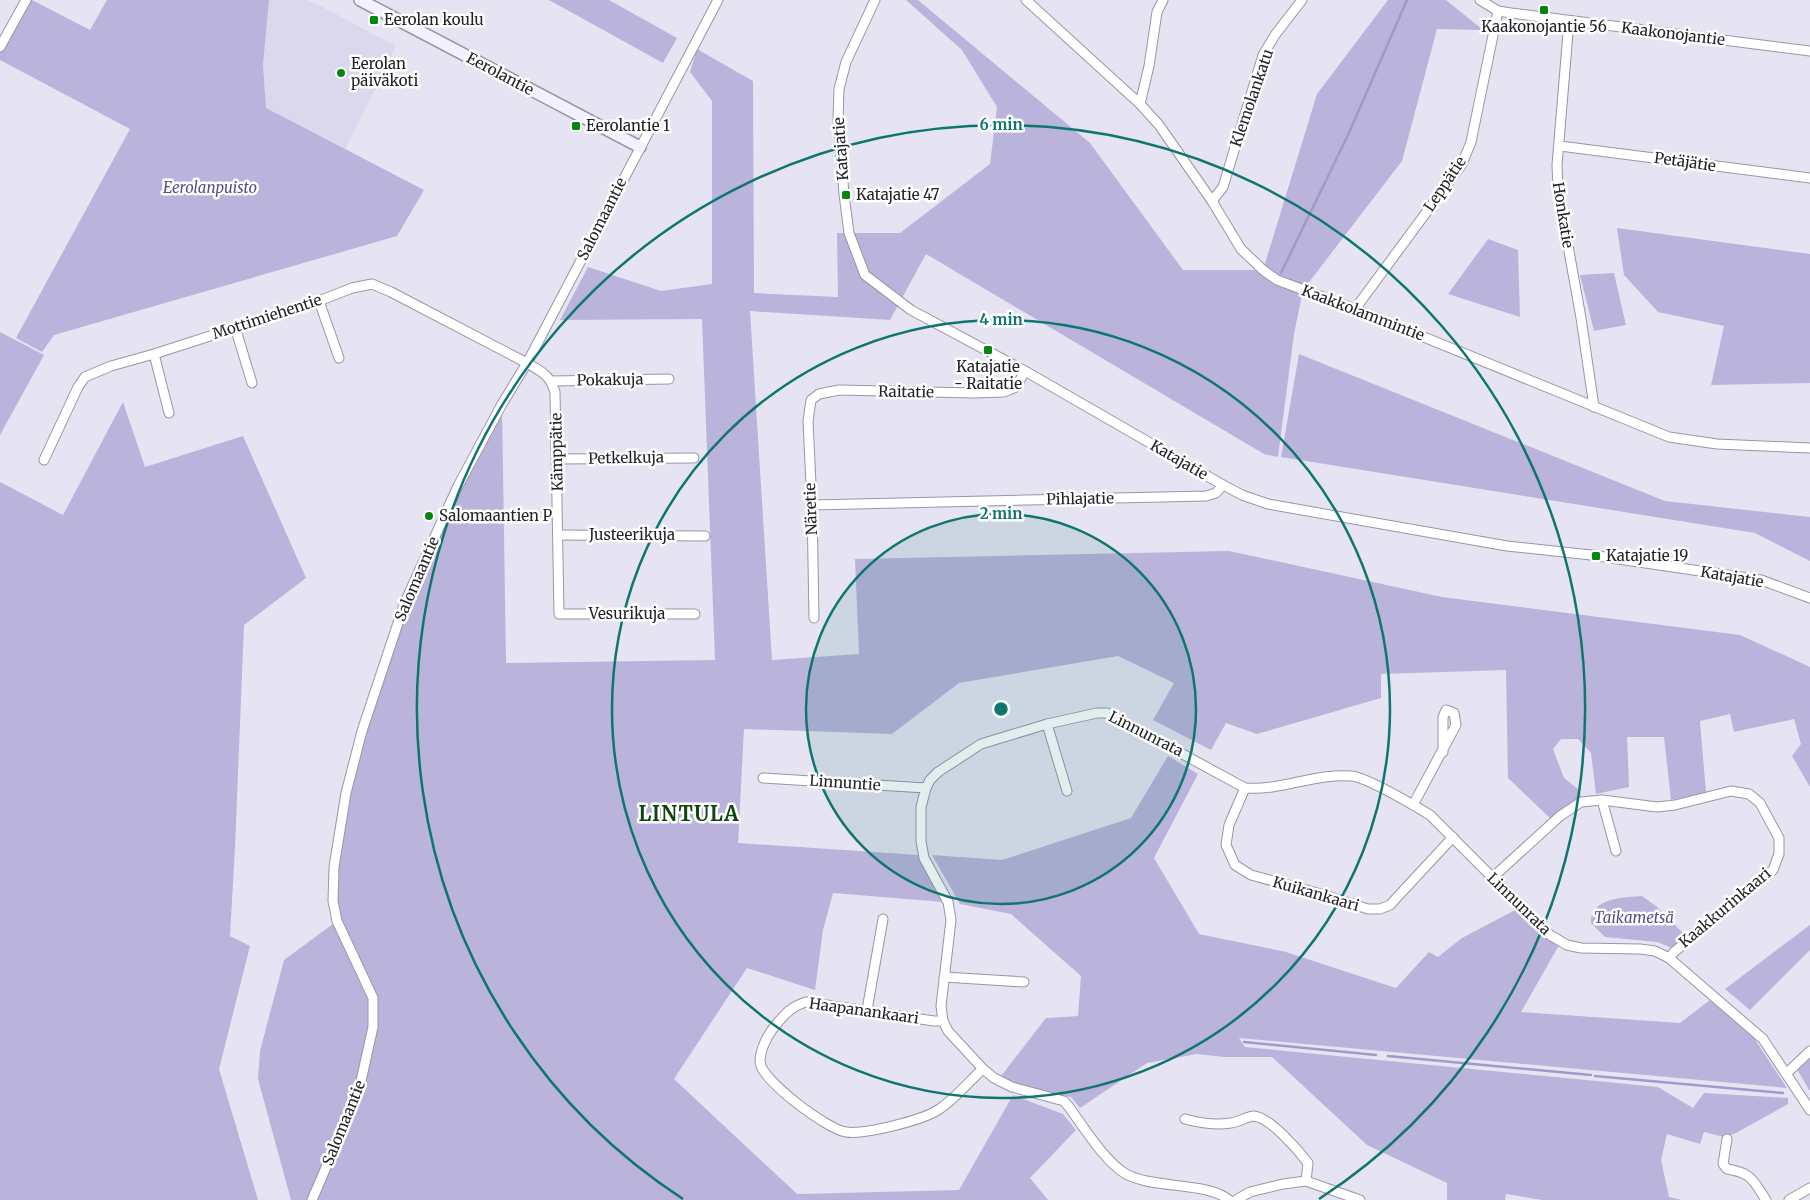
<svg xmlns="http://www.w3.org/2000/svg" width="1810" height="1200" viewBox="0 0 1810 1200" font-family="Merriweather,serif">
<rect width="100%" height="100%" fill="#e6e4f3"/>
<path fill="#dbd7ed" d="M269 0H306L313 2 396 46 345 150 266 108 263 65Z"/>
<g fill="#bab3db">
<path d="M28 0H32L90 30 107 0H269L263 65 266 108 424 190 397 236 54 335 42 352 16 338 130 129 0 60V48Z"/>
<path d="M549 0H609L677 38 663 63Z"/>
<path d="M906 0H918L1090 143 1183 270H1263L1317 94 1388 0H1446L1483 30 1437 29 1402 161 1303 290 1294 334 1278 457 1264 454 926 254 890 320 750 311 772 660 859 654 855 559 1229 551 1442 597 1740 635 1810 667V787L1792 756 1801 744 1794 719 1734 732 1730 714 1700 721 1706 793 1671 800 1664 737H1627L1629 787 1596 794 1591 753 1578 739H1561L1553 749 1564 778 1578 789 1582 798 1551 819 1508 778 1506 670 1381 674V698L1257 734 1226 723 1211 750 1153 720 1174 683 1118 656 959 683 892 734 744 729 738 843 919 855 944 902 833 893 823 930 815 990 747 968 674 1079 797 1194 959 1190 1013 1095 1063 1114 1076 1130 1030 1178 1048 1200H291L258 1079 260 1051 284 960 337 921 334 867 346 793 401 612 502 404 506 663 715 660 702 319 560 320 588 267 661 291 712 284V101L690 72 697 49 753 81 754 293 838 297 837 233H900L990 164 997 107 962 50Z"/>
<path d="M1617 228 1810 254V383L1711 385 1724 326 1658 312 1624 275Z"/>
<path d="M1488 239 1518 250 1520 317 1448 294Z"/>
<path d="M1614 273 1626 325 1594 331 1580 275Z"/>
<path d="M0 332 44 355 0 435Z"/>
<path d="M1299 354 1665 501 1810 517V561L1755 533 1281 457Z"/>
<path d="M123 402 145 467 243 436 306 578 244 625 235 847 230 936 250 946 219 1069 258 1200H0V482L63 515Z"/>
<path d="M1168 756 1198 774 1154 858 1199 934 1286 952 1396 988 1429 952 1438 957 1462 938 1517 909 1559 945 1521 1012 1680 1023 1710 1000 1754 1038 1787 1088 1239 1038 1245 1047 1658 1087 1693 1108 1704 1093 1788 1098V1104L1736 1133 1724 1137 1704 1132 1700 1144 1667 1134 1661 1160 1669 1197 1682 1200H1542L1506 1194 1505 1200H1447V1183L1367 1145 1272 1057H1224L1197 1054 1147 1063 1080 1108 1071 1097 1018 1087 1001 1076 1046 1018 1078 1016 1081 976 1011 914 960 904 932 855 1002 860 1131 818Z"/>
<path d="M1642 896 1656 906 1686 936 1672 948 1657 942 1605 937 1591 923C1590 898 1624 897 1642 896Z"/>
<path d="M1810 925V950L1750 1010 1725 989Z"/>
<path d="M1810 1056V1090H1809L1797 1069Z"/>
</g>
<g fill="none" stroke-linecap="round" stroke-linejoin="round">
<g stroke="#a298cb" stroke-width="2.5">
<path d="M1281 273 1348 135 1407 0"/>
<path d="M1244 1042 1376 1055"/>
<path d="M1388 1056 1591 1075"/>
<path d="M1595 1076 1783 1093"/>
</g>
<g stroke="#9896a4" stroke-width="11">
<g id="street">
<path d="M875 0 846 62 839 89 838 120 844 194 849 233 865 275 911 310 1025 371 1223 485 1242 495 1268 504 1507 546 1591 555 1761 580 1810 598"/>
<path d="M1026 0 1140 104 1159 125 1212 201 1241 249 1263 270 1277 280 1355 309 1669 437 1717 444 1810 448"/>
<path d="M1480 0 1498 11 1511 13 1810 51"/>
<path d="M1569 21 1557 165 1558 190 1581 318 1594 407"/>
<path d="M0 47 26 0"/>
<path d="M1140 104 1149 66 1157 12 1163 0"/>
<path d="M1560 146 1810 178"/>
<path d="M1212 201 1223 187 1263 55 1275 35 1302 0"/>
<path d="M319 301 339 358"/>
<path d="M1355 309 1462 164 1471 142 1498 11"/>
<path d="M235 327 252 383"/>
<path d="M154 354 169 413"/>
<path d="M552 381 669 379"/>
<path d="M557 459 694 458"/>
<path d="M44 460 78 387 85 377 111 366 154 354 319 301 352 288 372 284 391 292 527 363C542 372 550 375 555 392L559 614H695"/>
<path d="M812 505 1206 496 1216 493 1223 485"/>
<path d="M558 535 705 536"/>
<path d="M814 618 812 505 808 421 811 400 819 394 839 390 974 393 1004 392 1016 387 1025 371"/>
<path d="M1047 724 1067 791"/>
<path d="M763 778 926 788"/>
<path d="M1245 788 1229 825 1226 845 1235 865 1251 875 1321 894 1368 909H1380L1390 905 1453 837"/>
<path d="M1602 800 1616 851"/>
<path d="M1413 805 1456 725 1454 713 1446 710 1443 717V752"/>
<path d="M1492 878 1560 816 1581 802 1602 800 1657 807 1675 805 1731 791 1749 794 1760 803 1779 838V854L1773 870 1742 894 1673 953 1669 958"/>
<path d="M944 977 1024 982"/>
<path d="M867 1010 883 919"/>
<path d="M943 1021H934L806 1002C790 1007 785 1014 774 1027 767 1036 760 1050 760 1062 761 1080 828 1130 846 1132 865 1135 922 1120 938 1110 955 1099 968 1082 983 1069"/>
<path d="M1787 1073 1810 1051"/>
<path d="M1185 1119C1199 1123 1217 1125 1231 1123 1239 1122 1246 1117 1253 1116 1269 1116 1299 1151 1308 1163L1306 1181"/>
<path d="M1727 1139 1723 1164 1727 1169C1752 1173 1753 1180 1766 1200"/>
<path d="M312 1200 359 1090 373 1027V998L337 921 333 901 334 867 346 793 362 731 405 602 458 486 502 404 527 363 718 0"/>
<path d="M1229 1200C1209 1182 1153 1189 1126 1174 1105 1162 1083 1126 1069 1107L1064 1101 1012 1087 994 1078 983 1069 948 1031 943 1021 941 1006 951 920 948 902 924 858 921 841V807L926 788 930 780 938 772 981 744 1047 724 1097 713H1107L1245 788C1281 791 1316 773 1351 776 1367 777 1415 806 1430 815L1550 935 1567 945 1581 948 1640 949 1655 951 1669 958 1763 1039 1810 1110"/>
<path d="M1236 1200 1250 1192 1283 1184 1306 1181 1360 1200"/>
<path d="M1789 1200 1810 1188"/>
</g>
</g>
<g stroke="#9896a4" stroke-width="14">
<path id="secondary" d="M360 0 640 147"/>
</g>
<use href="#street" stroke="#fff" stroke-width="9"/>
<use href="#secondary" stroke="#f3f1fe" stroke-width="11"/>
</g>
<circle cx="1001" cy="709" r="195" fill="#0f766e" fill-opacity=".12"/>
<g fill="none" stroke="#0f766e" stroke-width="2.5">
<circle cx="1001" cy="709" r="195"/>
<circle cx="1001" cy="709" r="389"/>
<path d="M683 1199A584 584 0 1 1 1319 1199"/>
</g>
<g fill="#05870d" stroke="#fff" stroke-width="2">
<rect x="1539" y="5" width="10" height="10" rx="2.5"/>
<rect x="369" y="15" width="10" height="10" rx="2.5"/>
<circle cx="341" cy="73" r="5"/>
<rect x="571" y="121" width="10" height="10" rx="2.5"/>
<rect x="841" y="190" width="10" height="10" rx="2.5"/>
<rect x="983" y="345" width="10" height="10" rx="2.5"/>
<circle cx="429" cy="516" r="5"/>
<rect x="1591" y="551" width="10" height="10" rx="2.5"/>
</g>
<g text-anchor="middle" stroke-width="5" stroke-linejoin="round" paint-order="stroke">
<g font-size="15" fill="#232228" stroke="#fff" text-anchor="start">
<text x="384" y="25">Eerolan koulu</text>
<text x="1544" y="32" text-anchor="middle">Kaakonojantie 56</text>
<text x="351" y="69">Eerolan<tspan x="351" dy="17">päiväkoti</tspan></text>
<text x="586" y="131">Eerolantie 1</text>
<text x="856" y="200">Katajatie 47</text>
<text x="988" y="372" text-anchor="middle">Katajatie<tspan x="988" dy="17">- Raitatie</tspan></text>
<text x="439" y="521">Salomaantien P</text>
<text x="1606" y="561">Katajatie 19</text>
</g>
<g font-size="15" fill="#232228" stroke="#fff">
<text transform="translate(1673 34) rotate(7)" y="5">Kaakonojantie</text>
<text transform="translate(500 74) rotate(28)" y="5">Eerolantie</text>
<text transform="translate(1252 98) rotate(-71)" y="5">Klemolankatu</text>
<text transform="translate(841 149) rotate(-94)" y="5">Katajatie</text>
<text transform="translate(1685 162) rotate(8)" y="5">Petäjätie</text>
<text transform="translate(1445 184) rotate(-56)" y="5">Leppätie</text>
<text transform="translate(1563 215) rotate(81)" y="5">Honkatie</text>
<text transform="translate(602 219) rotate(-63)" y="5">Salomaantie</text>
<text transform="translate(1363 313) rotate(21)" y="5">Kaakkolammintie</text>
<text transform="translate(267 317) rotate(-18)" y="5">Mottimiehentie</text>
<text transform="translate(610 380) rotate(-1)" y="5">Pokakuja</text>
<text transform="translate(906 392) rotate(1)" y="5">Raitatie</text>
<text transform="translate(557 452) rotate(-91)" y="5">Kämppätie</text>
<text transform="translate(626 458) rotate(-1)" y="5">Petkelkuja</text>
<text transform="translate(1179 460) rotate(30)" y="5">Katajatie</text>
<text transform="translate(1080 499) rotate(-1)" y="5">Pihlajatie</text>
<text transform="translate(811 509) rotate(-92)" y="5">Näretie</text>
<text x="632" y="540">Justeerikuja</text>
<text transform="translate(1732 577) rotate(10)" y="5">Katajatie</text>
<text transform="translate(417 579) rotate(-67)" y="5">Salomaantie</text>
<text x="627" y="619">Vesurikuja</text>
<text transform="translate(1146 734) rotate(27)" y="5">Linnunrata</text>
<text transform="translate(845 783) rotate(4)" y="5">Linnuntie</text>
<text transform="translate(1316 894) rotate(16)" y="5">Kuikankaari</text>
<text transform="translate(1519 904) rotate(44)" y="5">Linnunrata</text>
<text transform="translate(1725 908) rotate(-40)" y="5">Kaakkurinkaari</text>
<text transform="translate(864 1011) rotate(8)" y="5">Haapanankaari</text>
<text transform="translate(344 1123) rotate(-68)" y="5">Salomaantie</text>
</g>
<g font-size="15" font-style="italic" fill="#594a8a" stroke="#fff">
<text x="210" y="193">Eerolanpuisto</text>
<text x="1634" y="923">Taikametsä</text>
</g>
<g font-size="20" font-weight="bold" letter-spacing="1" fill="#0d430d" stroke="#fff">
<text x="689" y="821">LINTULA</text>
</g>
</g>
<circle cx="1001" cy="709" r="8" fill="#0f766e" stroke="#fff" stroke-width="2.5"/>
<g font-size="15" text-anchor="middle" font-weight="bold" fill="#0f766e" stroke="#fff" stroke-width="5" stroke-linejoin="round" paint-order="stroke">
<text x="1001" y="130">6 min</text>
<text x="1001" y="325">4 min</text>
<text x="1001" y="519">2 min</text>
</g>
</svg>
